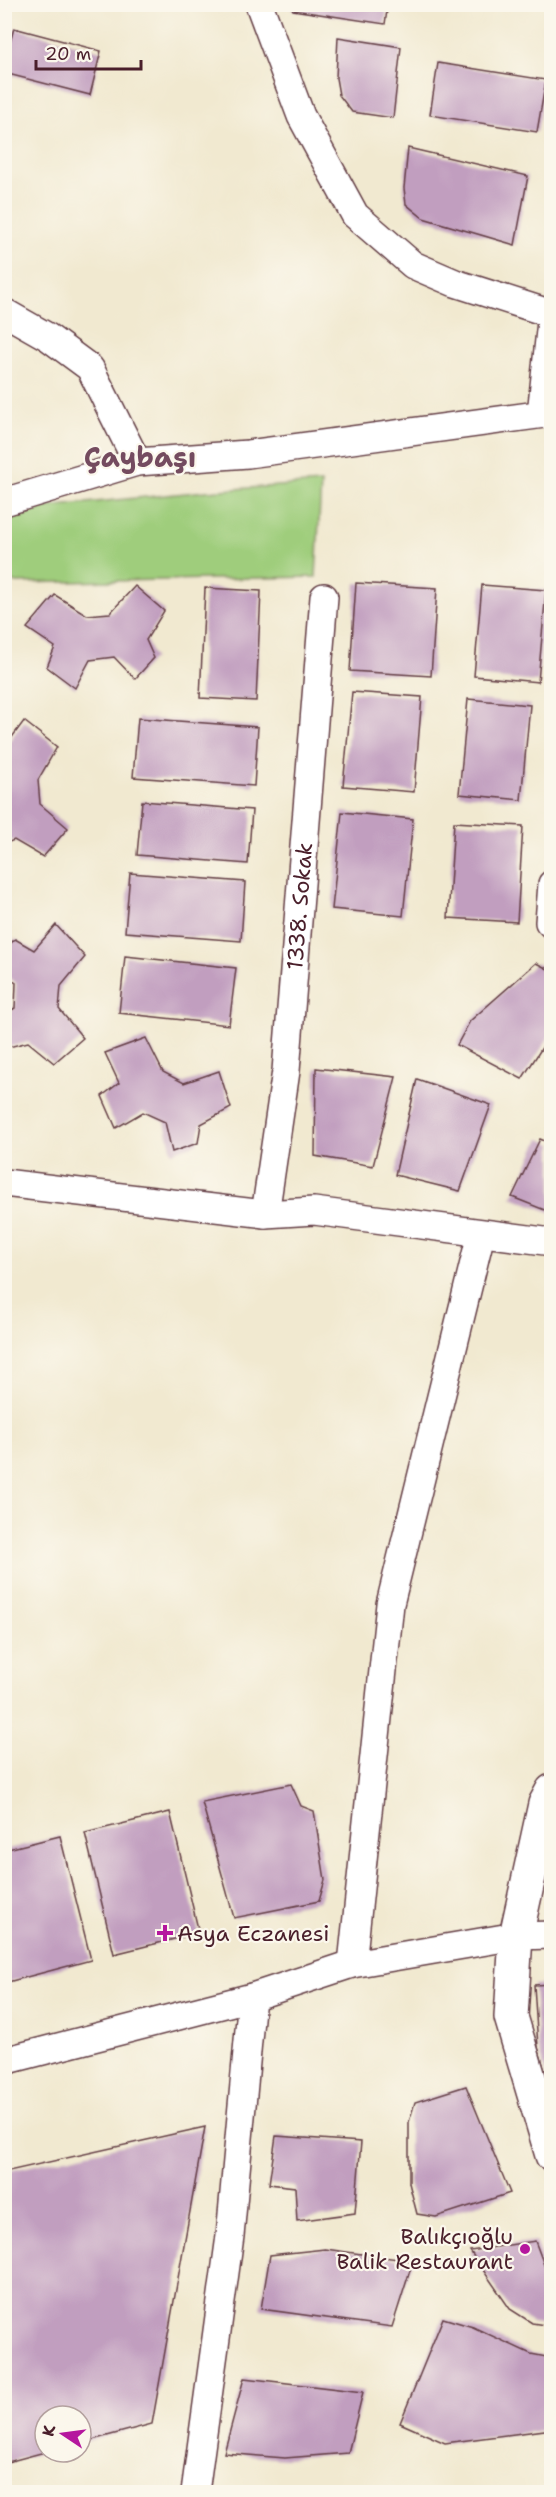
<svg xmlns="http://www.w3.org/2000/svg" width="556" height="2497" viewBox="0 0 556 2497" font-family="'Shantell Sans',sans-serif">
<rect width="100%" height="100%" fill="#fbf7ec"/>
<filter id="ink" filterUnits="userSpaceOnUse"><feTurbulence type="fractalNoise" baseFrequency=".0167" numOctaves="2"/><feDisplacementMap in="SourceGraphic" scale="12" xChannelSelector="R" yChannelSelector="G"/><feConvolveMatrix kernelMatrix="1 2 1 2 8 2 1 2 1" color-interpolation-filters="sRGB"/></filter>
<filter id="wash" filterUnits="userSpaceOnUse"><feTurbulence type="fractalNoise" baseFrequency=".008" numOctaves="4" result="noise"/><feDisplacementMap in="SourceGraphic" scale="24" xChannelSelector="R" yChannelSelector="G"/><feGaussianBlur stdDeviation="1.35" result="paint"/><feColorMatrix in="noise" values="0 0 0 0 0 0 0 0 0 0 0 0 0 0 0 0 0 1.4 0 .05"/><feComposite in="paint" operator="in"/></filter>
<g filter="url(#wash)">
<rect width="100%" height="100%" fill="#f1e9d0"/>
<path fill="#9fcd7b" stroke="#747653" stroke-width="1.5" d="M321 483 316 577 16 583 5 579V522L46 507 206 491Z"/>
<g id="blocks">
<g fill="#c19ebf">
<path d="M290 4H388L385 24 293 10Z"/>
<path d="M14 28 101 51 90 95 4 73V64Z"/>
<path d="M338 37 401 47 393 118 352 112 339 95 336 78Z"/>
<path d="M438 63 546 80 537 132 430 115Z"/>
<path d="M408 148 528 176 515 245 423 218 406 204 404 188Z"/>
<path d="M356 583 437 588 431 676 350 671Z"/>
<path d="M482 585 546 590 538 682 474 676Z"/>
<path d="M135 586 164 611 146 640 154 658 135 679 114 657 90 660 75 688 47 667 55 647 27 628 55 595 87 615 110 613Z"/>
<path d="M205 588 261 591 256 701 200 698Z"/>
<path d="M352 692 422 697 414 792 343 786Z"/>
<path d="M468 699 530 705 521 800 459 794Z"/>
<path d="M138 718 258 727 254 786 133 777Z"/>
<path d="M24 721 57 747 38 780 40 804 68 828 43 857 14 840 4 844V748Z"/>
<path d="M142 801 252 810 248 864 137 855Z"/>
<path d="M342 812 413 819 403 916 332 909Z"/>
<path d="M454 822 523 826 517 922 448 918Z"/>
<path d="M130 873 245 882 241 941 125 932Z"/>
<path d="M56 925 85 957 61 986 59 1009 83 1038 54 1063 28 1042 9 1047 4 1042V1015L15 1008 16 983 4 975V950L15 939 34 950Z"/>
<path d="M125 956 236 968 229 1025 119 1013Z"/>
<path d="M536 963 552 971V1032L522 1079 457 1045 470 1021Z"/>
<path d="M146 1038 163 1072 184 1083 219 1071 231 1108 201 1124 198 1143 172 1152 165 1122 143 1112 116 1128 102 1096 119 1083 105 1053Z"/>
<path d="M316 1068 396 1077 373 1166 315 1156Z"/>
<path d="M417 1079 491 1105 460 1191 395 1175Z"/>
<path d="M540 1139 552 1144V1213L512 1197Z"/>
<path d="M291 1784 301 1806 314 1811 325 1880 319 1901 234 1918 202 1802Z"/>
<path d="M170 1812 199 1933 114 1954 85 1833Z"/>
<path d="M60 1836 91 1960 4 1983V1850Z"/>
<path d="M552 1984V2093H551L538 2047 534 1985Z"/>
<path d="M466 2086 510 2193 436 2217 417 2214 409 2183V2122L415 2102Z"/>
<path d="M205 2127 152 2424 81 2443V2416H45V2452L4 2463V2172Z"/>
<path d="M276 2136 361 2142 355 2213 297 2221 295 2187 269 2184Z"/>
<path d="M535 2241 552 2286V2322L545 2325 532 2323 510 2309 470 2251Z"/>
<path d="M325 2249 413 2261 392 2327 261 2309 270 2255Z"/>
<path d="M443 2318 473 2327 531 2354 552 2358V2429L445 2443 400 2423Z"/>
<path d="M244 2378 363 2392 348 2453 285 2458 224 2453Z"/>
</g>
</g>
</g>
<g filter="url(#ink)">
<use href="#blocks" fill-opacity="0" stroke="#633d44" stroke-width="1.5"/>
<g fill="none" stroke-linecap="round" stroke-linejoin="round">
<g stroke="#633d44" stroke-width="30">
<g id="street">
<path d="M259 4 301 116 355 215 413 265 455 283 552 314"/>
<path d="M4 312 48 337 90 368 137 462"/>
<path d="M541 414 552 312"/>
<path d="M4 502 137 462 248 454 552 413"/>
<path d="M552 884 549 922 552 925"/>
<path d="M4 1183 265 1214 314 1211 552 1242"/>
<path id="s1" d="M265 1214 286 1071 324 597"/>
<path d="M352 1964 390 1604 481 1234"/>
<path d="M4 2061 252 1997 352 1964 516 1936 552 1935"/>
<path d="M195 2492 230 2236 252 1997"/>
</g>
</g>
<g stroke="#633d44" stroke-width="36">
<path id="secondary" d="M552 1791 545 1804 516 1936 511 2017 552 2155"/>
</g>
<use href="#street" stroke="#fff" stroke-width="27"/>
<use href="#secondary" stroke="#fff" stroke-width="33"/>
</g>
</g>
<g fill="#b5179e" stroke="#fbf7ec" stroke-width="2">
<path d="M162 1924h6v6h6v6h-6v6h-6v-6h-6v-6h6z"/>
<circle cx="525" cy="2249" r="6"/>
</g>
<g text-anchor="middle" stroke-width="4.5" stroke-linejoin="round" paint-order="stroke">
<g font-size="22" fill="#4a1f2b" stroke="#fbf7ec">
<text dy="8" stroke="none"><textPath href="#s1" startOffset="310">1338. Sokak</textPath></text>
</g>
<g font-size="22" fill="#4a1f2b" stroke="#fbf7ec" text-anchor="start">
<text x="177" y="1941">Asya Eczanesi</text>
<text x="513" y="2244" text-anchor="end">Balıkçıoğlu<tspan x="513" dy="25">Balik Restaurant</tspan></text>
</g>
<g font-size="28" font-weight="bold" fill="#744b5f" stroke="#fbf7ec">
<text x="140" y="467">Çaybaşı</text>
</g>
</g>
<rect width="556" height="2497" fill="none" stroke="#fbf7ec" stroke-width="24"/>
<g transform="translate(63 2434) rotate(283)"><circle r="28" fill="#fbf7ec" stroke="#b4a19f" stroke-width="1.5"/>
<path d="M0-4.5L10 22L0 15L-10 22Z" fill="#b5179e"/>
<text y="-9" font-size="16" font-weight="bold" text-anchor="middle" fill="#4a1f2b">K</text>
</g>
<path d="M36 60v9h105v-9" fill="none" stroke="#4a1f2b" stroke-width="3"/>
<text x="45" y="60" font-size="18" fill="#4a1f2b" stroke="#fbf7ec" stroke-width="4.5" paint-order="stroke">20 m</text>
</svg>
